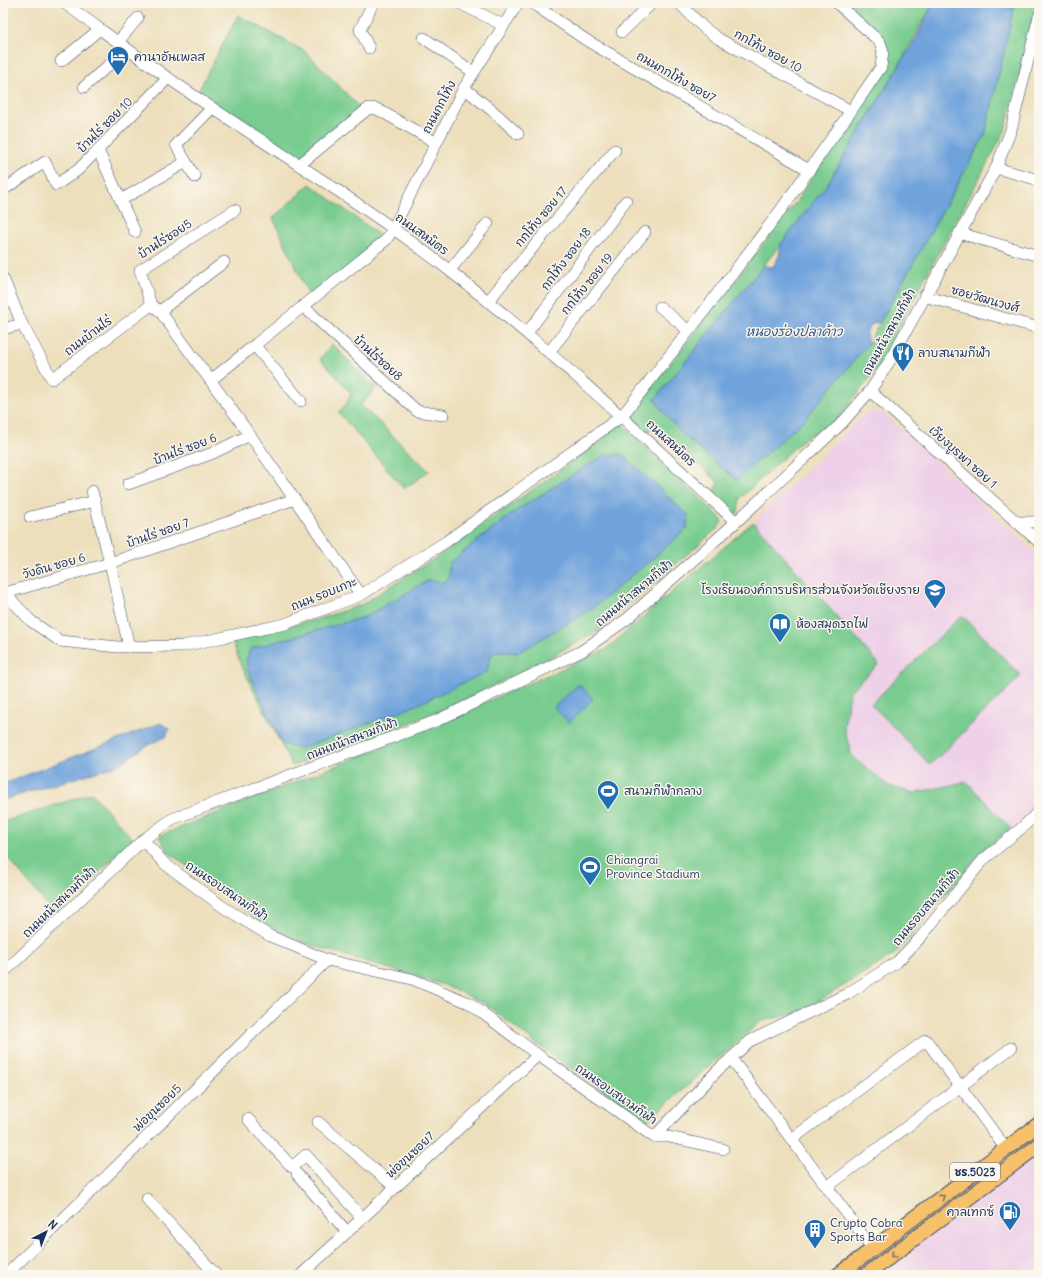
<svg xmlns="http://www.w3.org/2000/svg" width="1042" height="1278" viewBox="0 0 1042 1278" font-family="Delius,'Playpen Sans Thai',sans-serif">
<rect width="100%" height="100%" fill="#fbf7ec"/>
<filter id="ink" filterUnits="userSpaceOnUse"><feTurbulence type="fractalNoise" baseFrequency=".025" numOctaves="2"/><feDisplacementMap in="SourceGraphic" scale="8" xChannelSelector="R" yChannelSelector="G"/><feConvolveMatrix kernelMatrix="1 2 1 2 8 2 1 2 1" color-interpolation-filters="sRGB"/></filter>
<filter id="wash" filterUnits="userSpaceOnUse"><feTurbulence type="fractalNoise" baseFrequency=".012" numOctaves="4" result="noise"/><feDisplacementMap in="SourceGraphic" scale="16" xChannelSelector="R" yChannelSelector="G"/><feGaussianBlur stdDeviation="0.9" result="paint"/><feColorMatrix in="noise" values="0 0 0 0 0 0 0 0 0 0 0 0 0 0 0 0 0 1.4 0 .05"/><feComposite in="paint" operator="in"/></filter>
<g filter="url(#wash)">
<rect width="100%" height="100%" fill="#eddfbc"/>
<g fill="#eed0e8">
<path d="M867 412H882L1039 556V801L1011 829 967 782 914 793 889 786 852 756 844 728 850 691 879 664 753 522Z"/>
<path d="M1039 1153V1275H874Z"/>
</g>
<g fill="#78cc8f" stroke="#4a7e76" fill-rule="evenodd">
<path d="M836 3H933L898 67 828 183 781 244 655 399C674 432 708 456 737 480L868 344 985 135 1015 3H1038L1005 131 897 329 880 365 836 421 806 437 740 498 738 513H733L712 496 718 482 657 426 645 432 631 418 649 391 796 202 884 67 877 39Z"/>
<path d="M238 15 306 52 363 111 299 165 195 97Z"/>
<path d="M310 184 386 240 311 300 273 218Z"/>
<path d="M332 344 376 388 361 405 429 471 404 489 338 412 347 403 351 393 320 359Z"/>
<path d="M621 423 719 516 722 522 718 528 600 630 543 661 450 707 361 742 292 766 241 665 231 638 315 620 361 605 434 559 603 440 616 424ZM604 455 518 653 497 651 490 656 282 744 248 671 250 649 365 617 429 580 441 583 449 579V563L516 511Z"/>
<path d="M753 522 879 664 850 691 844 728 852 756 889 786 914 793 967 782 1011 829 984 849 895 954 801 1012 761 1021 648 1120 543 1049 484 1003 444 985 307 944 266 926 167 851 159 836 383 747 605 650Z"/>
<path d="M962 615 1021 676 930 765 871 704Z"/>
<path d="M92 793 133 839 55 915 3 852V822Z"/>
</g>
<g fill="#70a3dc" stroke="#46699d">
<path d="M934 3H1015L985 135 880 322 872 324 866 333 868 344 804 420 737 480C708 456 674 432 655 399L763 266 773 267 779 256 781 244 828 183 915 40Z"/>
<path d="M604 455H623L688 515 687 528 649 562 590 610 518 653 497 651 490 656 487 672 414 706 300 749 282 744 248 671 246 661 250 649 365 617 429 580 441 583 449 579V563L516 511Z"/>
<path d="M579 684 593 699 569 723 554 707Z"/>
<path d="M161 723 169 729 166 737 146 746 119 765 3 800V784Z"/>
</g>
</g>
<g filter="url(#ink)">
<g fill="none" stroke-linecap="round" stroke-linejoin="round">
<g stroke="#3a496c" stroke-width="12">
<g id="minor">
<path d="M64 3C114 39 163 76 214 109 293 162 375 212 450 271 550 349 643 436 736 522"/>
<path d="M459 3 503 25"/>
<path d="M532 3 586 40 809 170"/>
<path d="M679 3 704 28 719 39 851 111"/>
<path d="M622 32 652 3"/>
<path d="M424 38 473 72"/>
<path d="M118 42 138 18"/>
<path d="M369 48 360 30 373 3"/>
<path d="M61 61 100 29"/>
<path d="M84 87 127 49"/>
<path d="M464 88 494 112 518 134"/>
<path d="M98 150 135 232"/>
<path d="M299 165 369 108 377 109 435 142"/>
<path d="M996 168 1039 180"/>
<path d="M195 177 176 145 212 108"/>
<path d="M3 190 45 162 56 185 78 170 168 78"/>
<path d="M121 200 186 162"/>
<path d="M959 233 1039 256"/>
<path d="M450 270 488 223"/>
<path d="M3 278 22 324 52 379 151 305 160 311 250 435 361 595"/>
<path d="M924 296 1039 328"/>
<path d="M488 301 615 150"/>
<path d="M151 305 140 270 235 210"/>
<path d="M303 306 417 411 443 415"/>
<path d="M660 307 689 331"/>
<path d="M160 311 224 262"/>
<path d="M3 329 22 324"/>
<path d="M527 333 626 201"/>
<path d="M255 346 301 401"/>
<path d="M549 352 645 232"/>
<path d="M211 380 386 240 393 229 464 88 518 3"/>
<path d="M870 391 1039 542"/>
<path d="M128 484 213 453 250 435"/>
<path d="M30 517 95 501"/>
<path d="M1017 522H1039"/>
<path d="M3 591 31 621 60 641 118 647 183 646 285 624 361 595 447 541 622 416 699 318 780 211 851 111 881 67 883 52 880 42 837 3"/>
<path d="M5 593 110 563 92 491"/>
<path d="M129 647 110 563 295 499"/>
<path d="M143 840 165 864 223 907 270 936 327 960 412 979 469 1003 538 1055 654 1137 717 1071 750 1041 847 994 897 962 920 938 983 860 1024 826 1039 811"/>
<path d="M3 973 143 840 172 819 436 721 582 651 627 619 736 522 842 423 870 391 889 362 996 168 1011 130 1039 16"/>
<path d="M731 1058 873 1249"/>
<path d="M248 1119 292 1167 306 1155 362 1218"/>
<path d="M318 1122 395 1187"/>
<path d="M654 1137H669L723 1149"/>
<path d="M792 1139 926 1040 1006 1149"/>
<path d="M297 1174 347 1232"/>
<path d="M827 1187 1011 1048"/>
<path d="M147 1199 216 1275"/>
<path d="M6 1275 327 960"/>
<path d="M301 1275 538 1055"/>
</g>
</g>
<g stroke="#3a496c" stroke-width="16">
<g id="major">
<path d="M838 1275 1039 1124"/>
<path d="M866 1275 1039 1145"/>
</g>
</g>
<use href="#minor" stroke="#fff" stroke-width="11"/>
<use href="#major" stroke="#f6c16b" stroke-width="14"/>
</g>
<defs><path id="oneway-chevron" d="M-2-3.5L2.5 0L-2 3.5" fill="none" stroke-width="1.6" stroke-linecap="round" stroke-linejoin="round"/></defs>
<g stroke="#7e7164">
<use href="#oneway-chevron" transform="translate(942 1197) rotate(-37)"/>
<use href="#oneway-chevron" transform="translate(893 1255) rotate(144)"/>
</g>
</g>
<defs>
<g id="hotel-pin" transform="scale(1.15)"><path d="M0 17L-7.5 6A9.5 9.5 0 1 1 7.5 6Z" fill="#1f6fb2" stroke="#fbf7ec"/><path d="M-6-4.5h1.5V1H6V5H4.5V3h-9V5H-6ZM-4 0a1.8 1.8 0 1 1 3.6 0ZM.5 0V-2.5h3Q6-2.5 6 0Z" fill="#fff"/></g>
<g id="restaurant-pin" transform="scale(1.15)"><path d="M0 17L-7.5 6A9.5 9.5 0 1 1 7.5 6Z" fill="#1f6fb2" stroke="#fbf7ec"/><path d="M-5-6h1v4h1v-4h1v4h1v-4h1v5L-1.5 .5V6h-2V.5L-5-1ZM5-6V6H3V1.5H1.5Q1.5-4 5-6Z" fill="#fff"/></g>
<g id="school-pin" transform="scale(1.15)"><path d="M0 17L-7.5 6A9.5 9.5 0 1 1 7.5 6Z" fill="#1f6fb2" stroke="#fbf7ec"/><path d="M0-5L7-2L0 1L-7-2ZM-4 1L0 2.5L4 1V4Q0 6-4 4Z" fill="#fff"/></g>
<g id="library-pin" transform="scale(1.15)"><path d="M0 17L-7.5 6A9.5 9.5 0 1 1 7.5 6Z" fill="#1f6fb2" stroke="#fbf7ec"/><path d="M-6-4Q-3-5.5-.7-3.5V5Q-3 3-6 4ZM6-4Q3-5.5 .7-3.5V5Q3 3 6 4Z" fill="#fff"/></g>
<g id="stadium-pin" transform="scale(1.15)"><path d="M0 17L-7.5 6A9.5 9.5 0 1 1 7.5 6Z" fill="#1f6fb2" stroke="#fbf7ec"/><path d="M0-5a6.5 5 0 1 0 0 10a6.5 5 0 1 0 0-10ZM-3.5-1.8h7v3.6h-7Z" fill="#fff"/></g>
<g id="fuel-pin" transform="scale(1.15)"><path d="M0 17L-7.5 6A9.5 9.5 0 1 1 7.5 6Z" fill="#1f6fb2" stroke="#fbf7ec"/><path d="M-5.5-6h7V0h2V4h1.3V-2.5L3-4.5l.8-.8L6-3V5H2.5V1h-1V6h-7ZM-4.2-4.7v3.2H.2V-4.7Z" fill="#fff"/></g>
<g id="building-pin" transform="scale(1.15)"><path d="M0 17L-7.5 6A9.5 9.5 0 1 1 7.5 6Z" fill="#1f6fb2" stroke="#fbf7ec"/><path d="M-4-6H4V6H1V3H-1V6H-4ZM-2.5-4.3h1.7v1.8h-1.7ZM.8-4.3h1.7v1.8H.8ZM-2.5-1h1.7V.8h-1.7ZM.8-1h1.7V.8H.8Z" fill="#fff"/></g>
</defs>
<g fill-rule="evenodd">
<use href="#hotel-pin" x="118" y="57"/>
<use href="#restaurant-pin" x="903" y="353"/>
<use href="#school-pin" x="935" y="590"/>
<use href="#library-pin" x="780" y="624"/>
<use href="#stadium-pin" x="608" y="791"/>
<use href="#stadium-pin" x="590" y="867"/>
<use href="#fuel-pin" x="1010" y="1212"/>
<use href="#building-pin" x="815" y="1230"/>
</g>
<g text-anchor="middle" stroke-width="3" stroke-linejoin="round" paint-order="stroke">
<rect fill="#fbf7ec" stroke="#5e6b89" stroke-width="1" x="950" y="1163" width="50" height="18" rx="3"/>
<g font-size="11" font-weight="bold" fill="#1b2f5e">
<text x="975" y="1176">ชร.5023</text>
</g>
<g font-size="12" fill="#1b2f5e" stroke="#fbf7ec">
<text transform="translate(768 51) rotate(29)" y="4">กกโท้ง ซอย 10</text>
<text transform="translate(676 77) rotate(30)" y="4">ถนนกกโท้ง ซอย7</text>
<text transform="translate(439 107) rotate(-62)" y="4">ถนนกกโท้ง</text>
<text transform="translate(105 125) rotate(-45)" y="4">บ้านไร่ ซอย 10</text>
<text transform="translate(541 217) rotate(-50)" y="4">กกโท้ง ซอย 17</text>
<text transform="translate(422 234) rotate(36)" y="4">ถนนสหมิตร</text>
<text transform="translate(165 239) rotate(-33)" y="4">บ้านไร่ซอย5</text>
<text transform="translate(566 259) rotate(-53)" y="4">กกโท้ง ซอย 18</text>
<text transform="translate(587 284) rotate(-51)" y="4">กกโท้ง ซอย 19</text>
<text transform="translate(985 299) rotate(16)" y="4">ซอยวัฒนวงศ์</text>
<text transform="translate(889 332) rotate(-61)" y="4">ถนนหน้าสนามกีฬา</text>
<text transform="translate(88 336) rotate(-37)" y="4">ถนนบ้านไร่</text>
<text transform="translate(378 358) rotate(42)" y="4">บ้านไร่ซอย8</text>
<text transform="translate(671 443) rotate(43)" y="4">ถนนสหมิตร</text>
<text transform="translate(185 449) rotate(-21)" y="4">บ้านไร่ ซอย 6</text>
<text transform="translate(963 457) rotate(42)" y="4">เวียงบูรพา ซอย 1</text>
<text transform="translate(158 533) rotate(-19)" y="4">บ้านไร่ ซอย 7</text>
<text transform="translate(54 566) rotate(-16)" y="4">วังดิน ซอย 6</text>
<text transform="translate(634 593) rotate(-40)" y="4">ถนนหน้าสนามกีฬา</text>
<text transform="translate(324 594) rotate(-22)" y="4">ถนน รอบเกาะ</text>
<text transform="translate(352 739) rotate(-21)" y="4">ถนนหน้าสนามกีฬา</text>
<text transform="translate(227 891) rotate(34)" y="4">ถนนรอบสนามกีฬา</text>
<text transform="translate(59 902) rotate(-44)" y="4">ถนนหน้าสนามกีฬา</text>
<text transform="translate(926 907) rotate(-50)" y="4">ถนนรอบสนามกีฬา</text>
<text transform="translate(616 1094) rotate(35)" y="4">ถนนรอบสนามกีฬา</text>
<text transform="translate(157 1108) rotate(-44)" y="4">พ่อขุนซอย5</text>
<text transform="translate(410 1155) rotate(-43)" y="4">พ่อขุนซอย7</text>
</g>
<g font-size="12" fill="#1b2f5e" stroke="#fbf7ec" text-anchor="start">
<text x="134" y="61">คานาอันเพลส</text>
<text x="918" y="357">ลาบสนามกีฬา</text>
<text x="920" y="594" text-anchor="end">โรงเรียนองค์การบริหารส่วนจังหวัดเชียงราย</text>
<text x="796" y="628">ห้องสมุดรถไฟ</text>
<text x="624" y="795">สนามกีฬากลาง</text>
<text x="606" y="864">Chiangrai<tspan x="606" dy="14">Province Stadium</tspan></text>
<text x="994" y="1216" text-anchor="end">คาลเทกซ์</text>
<text x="830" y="1227">Crypto Cobra<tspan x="830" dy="14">Sports Bar</tspan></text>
</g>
<g font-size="13" font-style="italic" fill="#39588a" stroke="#fbf7ec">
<text x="794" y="336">หนองร่องปลาค้าว</text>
</g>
</g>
<rect width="1042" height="1278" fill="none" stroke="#fbf7ec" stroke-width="16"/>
<g transform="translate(46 1232) rotate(42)" stroke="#fbf7ec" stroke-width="3" paint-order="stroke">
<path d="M0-3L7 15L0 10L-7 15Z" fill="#1b2f5e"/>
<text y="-6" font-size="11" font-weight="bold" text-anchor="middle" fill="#1b2f5e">N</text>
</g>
</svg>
